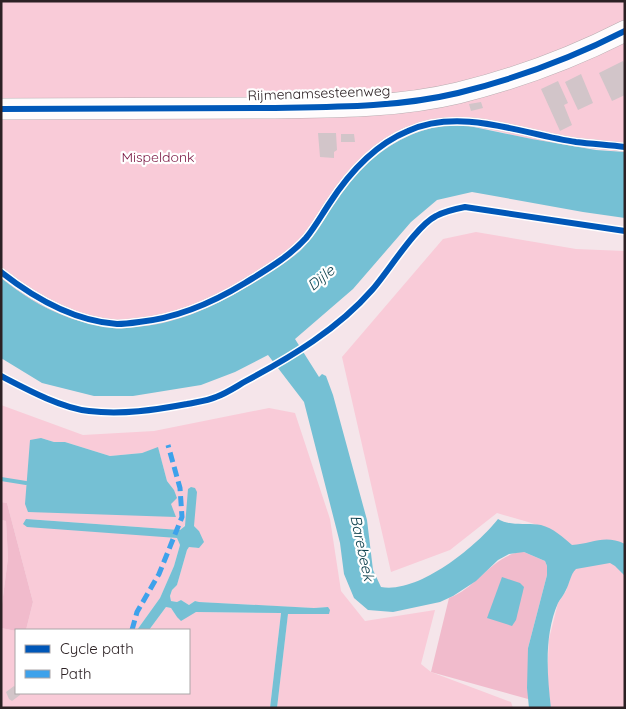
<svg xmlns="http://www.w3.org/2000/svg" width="626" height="709" viewBox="0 0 626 709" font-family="Quicksand,sans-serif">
<rect width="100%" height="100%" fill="#f5e5ea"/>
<g fill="#f9cbd8" fill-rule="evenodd">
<path d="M1 1H625V152C593 149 562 145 531 139 494 131 457 118 420 131 357 151 341 204 301 249 289 263 268 273 252 283 163 340 86 347 1 278Z"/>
<path d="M476 232 576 249 625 251V708H551L547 679 549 639 558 603 566 591 572 573 562 537C542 524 520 520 497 513L450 550 391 572 342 357 443 239Z"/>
<path d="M1 405 83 435 154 431 269 408 295 413 330 519 341 591 365 621 435 610 421 664 431 672 511 702 513 708H277L288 613 328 614V607L314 608 198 602 195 601 189 605 181 600 177 602 171 601 170 596 172 590 177 585 187 550 189 546 197 548 199 531 194 526V517L180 530 26 519 177 538 180 545 174 566 160 598 137 630H26L33 602 7 503 1 502ZM41 438 54 442H65L110 456 142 453 158 448 167 481 174 490 171 504Z"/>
<path d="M1 520 6 521 8 558 1 612Z"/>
<path d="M166 607 171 608 177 617 196 612 281 613 270 708H1V628L16 631V693H189V630H149Z"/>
</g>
<g fill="#f1bbcc">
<path d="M1 502 7 503 33 602 26 630 16 631 1 628V612L8 558 6 521 1 520Z"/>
<path d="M519 552H524L545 561 547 566V575L528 648V699L431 672 449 598C476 588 491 558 519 552Z"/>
</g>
<g fill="#75c0d4">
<path d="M440 126H469L532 139 596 150 625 152V218L583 212 472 192 437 200 411 222 353 289 295 339 319 377 322 374 326 376 333 395 367 520 373 570 381 587C418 594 476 547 498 519 511 527 527 522 541 525 553 528 563 537 572 545 592 544 604 534 625 544V576L615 566 610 563 576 569C570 575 570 583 566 590 564 595 560 599 558 603 544 635 547 674 551 708H529L527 688 528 648 547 575V566L545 561 524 552 509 554 498 560 476 581 453 596 440 602 393 612 368 610 354 598 344 574 340 543 304 402 268 355 235 372 201 385 133 396H94L42 383 1 358V278C84 345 162 340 249 285 266 274 285 264 300 251 313 238 323 220 333 205 358 166 393 135 440 126Z"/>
<path d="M41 438 54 442H65L110 456 142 453 158 447 167 481 174 490 177 498 171 504 176 517 28 512 25 504 30 440Z"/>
<path d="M191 487 195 488 197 492 194 526 199 531 204 542 199 548 189 547 187 550 177 585 172 590 170 596 171 601 177 602 181 600 189 605 195 601 199 602 314 608 328 607 330 610 329 614H288L277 708H270L281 613 196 612 181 621 177 617 171 608 166 607 149 630H137L160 598 174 566 180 545 177 538 27 527 23 524 26 519 180 530 185 526 188 489Z"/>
<path d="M502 577 520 583 524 587 516 620 512 626 487 618Z"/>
</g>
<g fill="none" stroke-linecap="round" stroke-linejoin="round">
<path stroke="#75c0d4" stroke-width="4" d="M1 479 26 483"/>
</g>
<g fill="#d2c5c9">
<path d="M623 61 625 65V95L612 101 599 73Z"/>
<path d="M581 74 593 103 578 110 565 82Z"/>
<path d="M558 81 568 103 564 105 572 125 560 131 541 89Z"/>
<path d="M481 102 483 108 471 111 469 104Z"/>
<path d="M318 133H336L337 150 334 152V158L320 157Z"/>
<path d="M341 134H354L355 142H341Z"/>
<path d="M14 686 16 688V693H20V695L12 701 9 699 6 692Z"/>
</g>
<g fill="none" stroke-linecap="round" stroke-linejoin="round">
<g stroke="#b8acb0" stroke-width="9">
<path id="lane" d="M1 272C34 298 74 321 117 324 124 324 132 323 139 322 178 318 212 303 245 283 266 270 289 257 306 238 315 227 321 216 329 204 349 173 374 145 408 131 461 107 522 134 576 142 592 144 608 145 625 147"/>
</g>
<g stroke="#b8acb0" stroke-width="22">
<path id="secondary" d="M1 109C90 109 178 109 266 108 331 107 395 108 458 93 515 79 572 58 625 31"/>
</g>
<use href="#lane" stroke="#fefbfc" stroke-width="8"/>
<use href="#secondary" stroke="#fefbfc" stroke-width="21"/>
<path stroke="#3ea2eb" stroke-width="5" stroke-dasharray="10 5" stroke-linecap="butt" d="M132 630 137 612 159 574 182 517 180 488 168 445"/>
<g stroke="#fff" stroke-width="9">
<g id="cycleway">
<path d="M1 109C90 109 178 109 266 108 331 107 395 108 458 93 515 79 572 58 625 31"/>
<path d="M1 272C34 298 74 321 117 324 124 324 132 323 139 322 178 318 212 303 245 283 266 270 289 257 306 238 315 227 321 216 329 204 349 173 374 145 408 131 461 107 522 134 576 142 592 144 608 145 625 147"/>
<path d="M1 376C26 389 61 408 89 411 122 415 155 410 187 404 196 402 207 401 216 397 227 393 237 386 246 381 291 357 338 329 372 290 388 272 416 226 436 216 445 211 455 209 465 207L625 231"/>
</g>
</g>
<use href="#cycleway" stroke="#0057b8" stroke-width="6"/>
</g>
<g text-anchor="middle" stroke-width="4.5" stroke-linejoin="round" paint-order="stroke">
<g font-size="14" fill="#2c2124" stroke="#fff">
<text transform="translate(319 93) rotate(-2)" y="5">Rijmenamsesteenweg</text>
</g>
<g font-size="14" fill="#791541" stroke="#fff">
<text x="158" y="162">Mispeldonk</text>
</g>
<g font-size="15" font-style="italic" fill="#11434f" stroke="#fff">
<text transform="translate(321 278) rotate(-40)" y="5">Dijle</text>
<text transform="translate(362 548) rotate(78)" y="5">Barebeek</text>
</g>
</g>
<rect width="626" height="709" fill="none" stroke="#2c2124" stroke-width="5"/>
<rect x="15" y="629" width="175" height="65" fill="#ffffff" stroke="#aba6a7"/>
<rect x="25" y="645" width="25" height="8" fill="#0057b8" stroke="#aba6a7"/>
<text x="60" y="654" font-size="15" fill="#2c2124">Cycle path</text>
<rect x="25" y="670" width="25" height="8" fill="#3ea2eb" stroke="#aba6a7"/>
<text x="60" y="679" font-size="15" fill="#2c2124">Path</text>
</svg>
